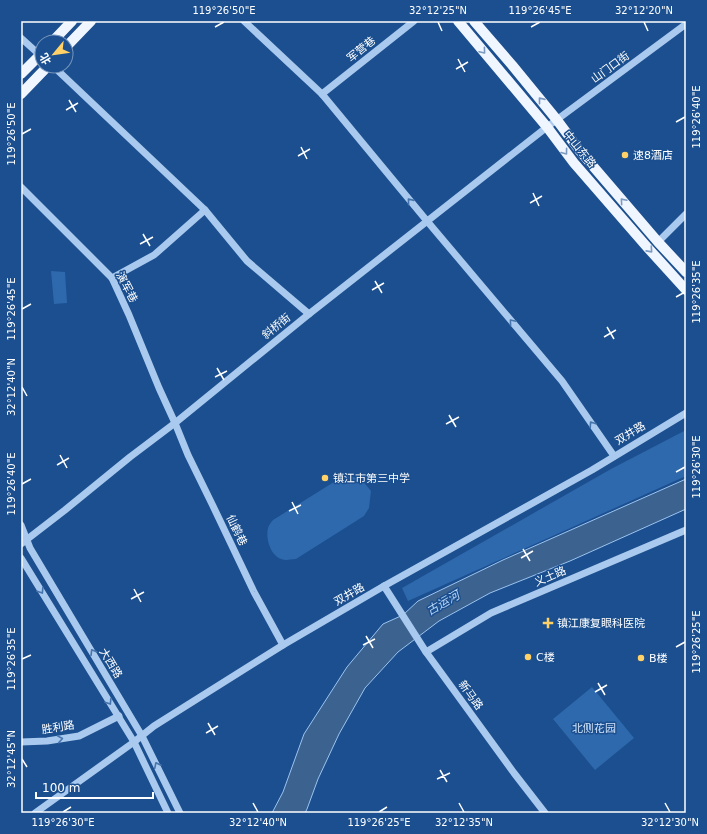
<svg xmlns="http://www.w3.org/2000/svg" width="707" height="834" viewBox="0 0 707 834" font-family="'DejaVu Sans','Noto Sans SC',sans-serif">
<rect width="100%" height="100%" fill="#1b4f8f"/>
<g fill="#2e69ad">
<path d="M51 271 65 272 67 303 54 304Z"/>
<path d="M686 430V476L408 601 402 588 611 469Z"/>
<path d="M350 476C361 479 364 482 371 491L369 508 364 516 296 559C293 559 289 560 286 560 272 560 265 540 268 528 269 525 271 522 273 520L342 477Z"/>
<path d="M592 687 634 738 595 770 553 719Z"/>
</g>
<path fill="#3c6290" stroke="#9cc4f0" d="M686 479V509L570 561 490 593 439 621 398 652 365 688 339 734 318 779 307 809 305 813H272L283 792 304 734 347 667 383 624 403 615 418 601 503 560Z"/>
<g fill="none" stroke-linecap="round" stroke-linejoin="round">
<g stroke="#a9c9ee" stroke-width="7">
<path d="M244 21 322 94 427 221 562 381 614 456"/>
<path d="M21 38 42 57"/>
<path d="M53 66 205 210 247 261 309 314"/>
<path d="M322 94 414 21"/>
<path d="M21 187 112 278 129 315 159 388 175 423 188 455 213 506 254 592 283 645"/>
<path d="M658 242 686 214"/>
<path d="M112 278 154 255 205 210"/>
<path d="M21 525 30 548 142 736 180 813"/>
<path d="M21 544 65 510 130 457 175 423 309 314 547 127 686 24"/>
<path d="M21 558 134 742 168 813"/>
<path d="M384 586 426 652 514 773 545 813"/>
<path d="M426 652 491 613 686 530"/>
<path d="M21 742 47 741 79 736 119 716"/>
<path d="M35 813 134 742 154 726 283 645 384 586 592 470 686 413"/>
</g>
<g stroke="#f0f6ff" stroke-width="10">
<path d="M458 21 547 127 574 163 647 247 686 290"/>
<path d="M474 21 512 65 557 120 580 151 658 242 686 272"/>
<path d="M52 42 72 21"/>
<path d="M66 47 91 21"/>
<path d="M21 74 42 53"/>
<path d="M21 94 48 66"/>
</g>
</g>
<defs><path id="oneway-chevron" d="M-2-3.5L2.5 0L-2 3.5" fill="none" stroke-width="1.6" stroke-linecap="round" stroke-linejoin="round"/></defs>
<g stroke="#7b9ac1">
<use href="#oneway-chevron" transform="translate(483 51) rotate(50)"/>
<use href="#oneway-chevron" transform="translate(541 100) rotate(-129)"/>
<use href="#oneway-chevron" transform="translate(565 152) rotate(53)"/>
<use href="#oneway-chevron" transform="translate(623 201) rotate(-131)"/>
<use href="#oneway-chevron" transform="translate(650 250) rotate(48)"/>
</g>
<g stroke="#4674ac">
<use href="#oneway-chevron" transform="translate(410 201) rotate(-129)"/>
<use href="#oneway-chevron" transform="translate(512 322) rotate(-130)"/>
<use href="#oneway-chevron" transform="translate(592 424) rotate(-124)"/>
<use href="#oneway-chevron" transform="translate(41 591) rotate(58)"/>
<use href="#oneway-chevron" transform="translate(93 652) rotate(-121)"/>
<use href="#oneway-chevron" transform="translate(109 702) rotate(58)"/>
<use href="#oneway-chevron" transform="translate(60 739) rotate(-10)"/>
<use href="#oneway-chevron" transform="translate(157 765) rotate(-116)"/>
</g>
<path fill="none" stroke="#fff" stroke-width="1.5" d="M438 22 442 31M644 22 648 31M215 27 224 22M531 27 540 22M458 59 465 72M456 69 468 62M69 100 76 112M66 110 78 103M676 122 685 117M22 134 31 129M301 147 307 159M298 156 310 149M533 193 539 206M530 203 542 196M143 234 150 246M140 244 153 237M375 281 382 293M372 290 384 283M676 297 685 292M22 309 31 304M607 327 614 339M604 337 616 330M217 368 224 380M215 377 227 371M22 387 27 396M449 415 456 427M446 424 459 417M60 455 67 468M57 465 69 458M676 472 685 467M22 484 31 479M292 502 298 514M289 511 301 505M523 549 530 561M521 558 533 551M134 589 141 602M131 599 144 592M366 636 373 648M363 645 375 639M676 647 685 642M22 659 31 655M598 683 605 695M595 692 607 685M208 723 215 735M206 733 218 726M22 759 27 767M440 770 447 782M437 779 450 773M253 803 258 812M459 803 464 812M665 803 670 812M63 812 71 807M379 812 387 807"/>
<g fill="#ffd166" stroke="#1b4f8f" stroke-width="1.5">
<circle cx="625" cy="155" r="4"/>
<circle cx="325" cy="478" r="4"/>
<path d="M546 617h4v4h4v4h-4v4h-4v-4h-4v-4h4z"/>
<circle cx="528" cy="657" r="4"/>
<circle cx="641" cy="658" r="4"/>
</g>
<g text-anchor="middle" stroke-width="3" stroke-linejoin="round" paint-order="stroke">
<g font-size="11" fill="#fff" stroke="#1b4f8f">
<text transform="translate(361 49) rotate(-39)" y="4">军营巷</text>
<text transform="translate(610 67) rotate(-36)" y="4">山门口街</text>
<text transform="translate(580 149) rotate(51)" y="4">中山东路</text>
<text transform="translate(127 287) rotate(62)" y="4">演军巷</text>
<text transform="translate(276 326) rotate(-39)" y="4">斜桥街</text>
<text transform="translate(630 433) rotate(-31)" y="4">双井路</text>
<text transform="translate(237 530) rotate(64)" y="4">仙鹤巷</text>
<text transform="translate(550 576) rotate(-23)" y="4">义土路</text>
<text transform="translate(349 594) rotate(-30)" y="4">双井路</text>
<text transform="translate(111 663) rotate(59)" y="4">大西路</text>
<text transform="translate(471 695) rotate(54)" y="4">新马路</text>
<text transform="translate(58 727) rotate(-9)" y="4">胜利路</text>
</g>
<g font-size="11" fill="#fff" stroke="#1b4f8f" text-anchor="start">
<text x="633" y="159">速8酒店</text>
<text x="333" y="482">镇江市第三中学</text>
<text x="557" y="627">镇江康复眼科医院</text>
<text x="536" y="661">C楼</text>
<text x="649" y="662">B楼</text>
</g>
<g font-size="11" fill="#cfe3fa" stroke="#1b4f8f">
<text x="594" y="732">北侧花园</text>
</g>
<g font-size="12" font-style="italic" fill="#b5d3f5" stroke="#1b4f8f">
<text transform="translate(443 603) rotate(-30)" y="4">古运河</text>
</g>
</g>
<rect width="707" height="834" fill="none" stroke="#1b4f8f" stroke-width="44"/>
<g transform="translate(54 54) rotate(241)"><circle r="19" fill="#1b4f8f" stroke="#7695bc"/>
<path d="M0-3L7 15L0 10L-7 15Z" fill="#ffd166"/>
<text y="-6" font-size="11" font-weight="bold" text-anchor="middle" fill="#ffffff">北</text>
</g>
<path d="M36 792v6h117v-6" fill="none" stroke="#ffffff" stroke-width="2"/>
<text x="42" y="792" font-size="12" fill="#ffffff" stroke="#1b4f8f" stroke-width="3" paint-order="stroke">100 m</text>
<rect x="22" y="22" width="663" height="790" fill="none" stroke="#fff" stroke-width="1.5"/>
<g font-size="10" text-anchor="middle" fill="#fff">
<text x="224" y="14">119°26'50"E</text>
<text x="438" y="14">32°12'25"N</text>
<text x="540" y="14">119°26'45"E</text>
<text x="644" y="14">32°12'20"N</text>
<text transform="translate(696 117) rotate(-90)" y="4">119°26'40"E</text>
<text transform="translate(11 134) rotate(-90)" y="4">119°26'50"E</text>
<text transform="translate(696 292) rotate(-90)" y="4">119°26'35"E</text>
<text transform="translate(11 309) rotate(-90)" y="4">119°26'45"E</text>
<text transform="translate(11 387) rotate(-90)" y="4">32°12'40"N</text>
<text transform="translate(696 467) rotate(-90)" y="4">119°26'30"E</text>
<text transform="translate(11 484) rotate(-90)" y="4">119°26'40"E</text>
<text transform="translate(696 642) rotate(-90)" y="4">119°26'25"E</text>
<text transform="translate(11 659) rotate(-90)" y="4">119°26'35"E</text>
<text transform="translate(11 759) rotate(-90)" y="4">32°12'45"N</text>
<text x="63" y="826">119°26'30"E</text>
<text x="258" y="826">32°12'40"N</text>
<text x="379" y="826">119°26'25"E</text>
<text x="464" y="826">32°12'35"N</text>
<text x="670" y="826">32°12'30"N</text>
</g>
</svg>
